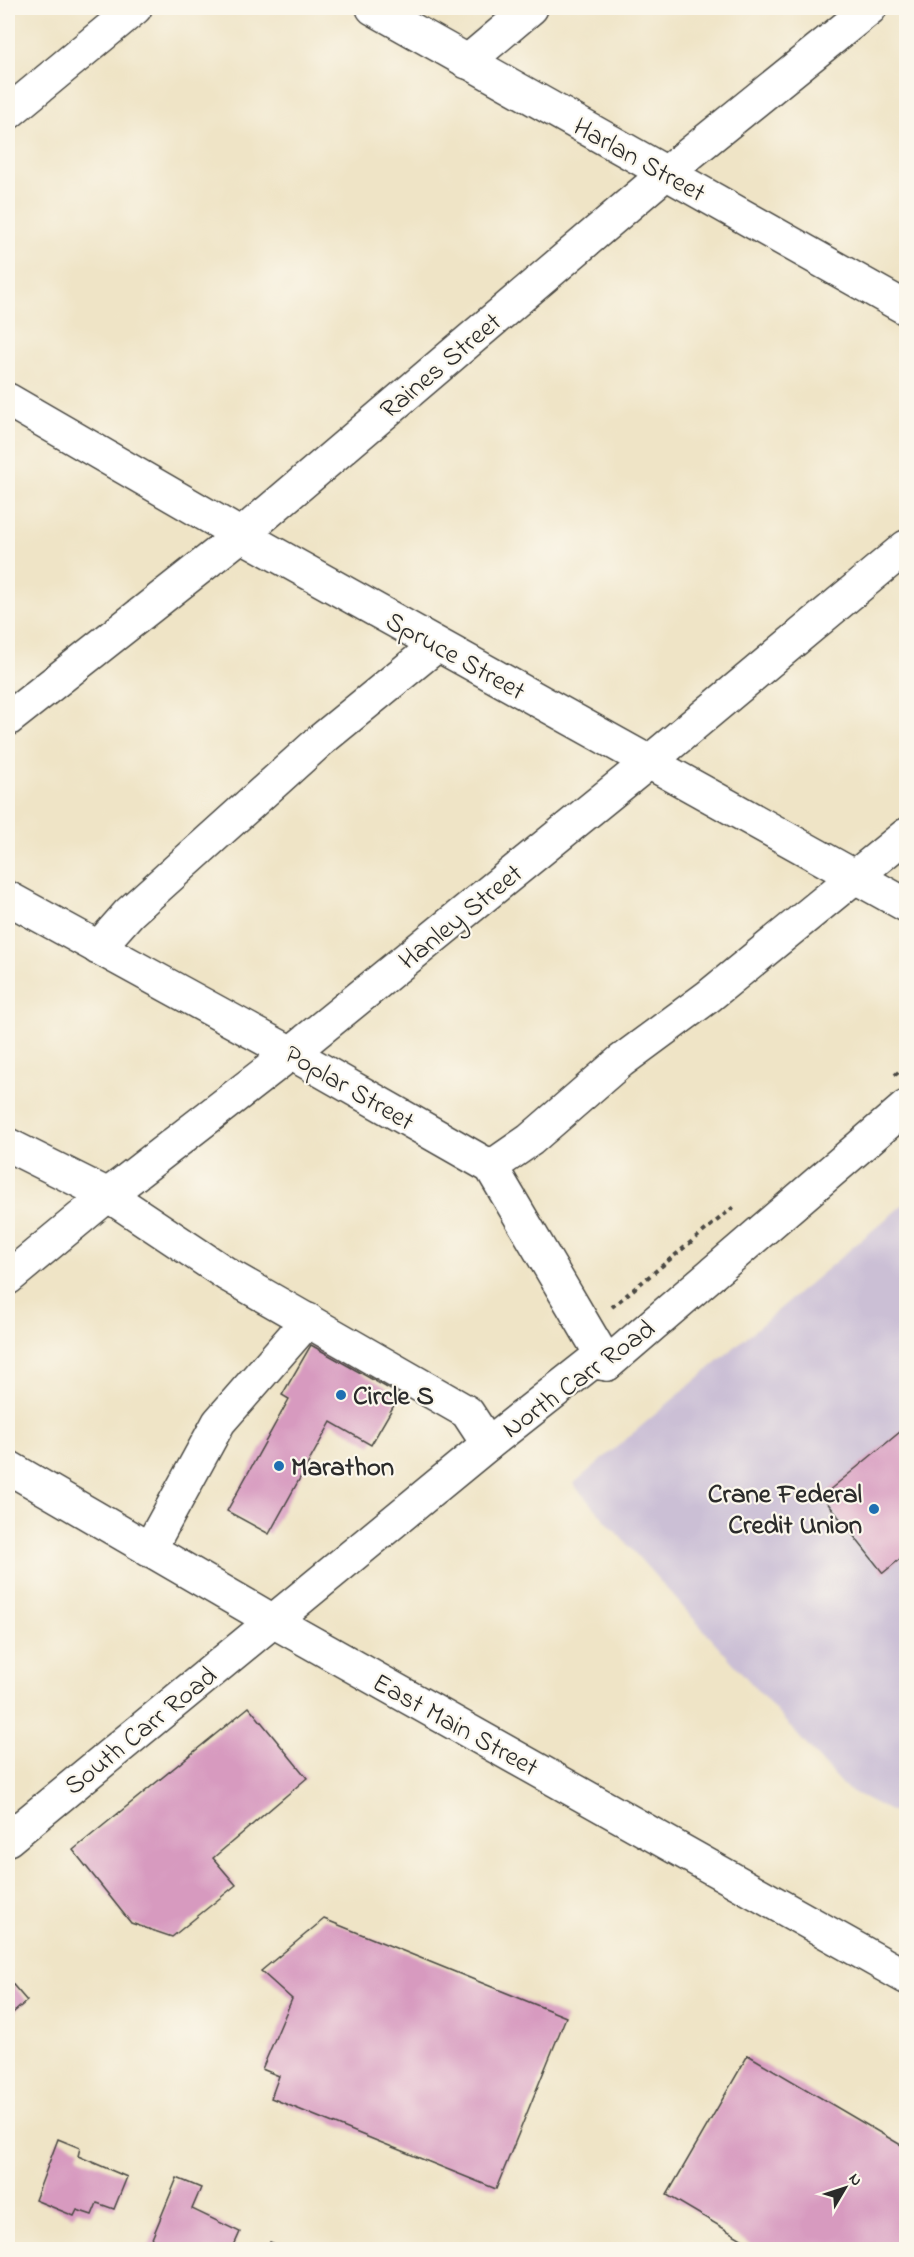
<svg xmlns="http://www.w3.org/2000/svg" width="914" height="2257" viewBox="0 0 914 2257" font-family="'Indie Flower',sans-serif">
<rect width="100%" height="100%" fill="#fbf7ec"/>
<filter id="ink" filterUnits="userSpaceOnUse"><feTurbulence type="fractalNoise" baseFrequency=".0167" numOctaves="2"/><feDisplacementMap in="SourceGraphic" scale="12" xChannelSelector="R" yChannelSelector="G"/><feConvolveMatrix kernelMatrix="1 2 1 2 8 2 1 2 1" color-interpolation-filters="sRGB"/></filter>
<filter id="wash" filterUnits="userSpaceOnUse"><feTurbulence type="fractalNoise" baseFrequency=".008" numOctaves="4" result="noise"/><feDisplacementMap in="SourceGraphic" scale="24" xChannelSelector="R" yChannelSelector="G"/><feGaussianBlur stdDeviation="1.35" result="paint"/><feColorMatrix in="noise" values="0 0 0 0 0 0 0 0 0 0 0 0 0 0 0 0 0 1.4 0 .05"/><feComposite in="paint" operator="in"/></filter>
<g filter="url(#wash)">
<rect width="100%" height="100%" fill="#efe4c6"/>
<path fill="#cbbfd5" d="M906 1202V1819L845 1788 573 1484Z"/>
<g id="blocks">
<g fill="#d79abf">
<path d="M311 1345 400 1395 371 1445 331 1422 269 1534 227 1511 289 1399 282 1395Z"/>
<path d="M906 1427V1554L883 1573 822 1496Z"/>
<path d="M249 1707 307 1778 213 1858 236 1885 172 1937 131 1923 73 1850Z"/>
<path d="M324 1919 566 2017 496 2189 271 2098 279 2076 262 2069 292 1999 261 1971Z"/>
<path d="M8 1979 27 2001 8 2017Z"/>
<path d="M748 2055 906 2148V2250H760L667 2195Z"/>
<path d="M58 2139 80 2148 78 2156 127 2177 114 2209 97 2203 92 2215 77 2210 74 2216 35 2200Z"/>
<path d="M177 2178 201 2188 192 2209 240 2232 232 2250H157L149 2246Z"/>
<path d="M270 2242 287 2249V2250H267Z"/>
</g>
</g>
</g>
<g filter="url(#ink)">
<use href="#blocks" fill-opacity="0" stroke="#484742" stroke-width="1.5"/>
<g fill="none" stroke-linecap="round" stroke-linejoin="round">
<g stroke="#484742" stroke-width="36">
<g id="minor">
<path d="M373 8 906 308"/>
<path d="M467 62 531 8"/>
<path d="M8 113 135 8"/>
<path d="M8 400 241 535 906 905"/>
<path d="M8 719 241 535 666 173 870 8"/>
<path d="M8 898 291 1053 491 1167 607 1364"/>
<path d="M98 948 129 913 321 740 437 645"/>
<path d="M8 1145 108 1195 228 1275 467 1412 488 1444"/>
<path d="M491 1167 530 1140 621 1061 709 996 906 835"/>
<path d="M8 1278 108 1195 291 1053 649 762 906 547"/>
<path d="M149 1550 219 1422 308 1320"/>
<path d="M8 1839 488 1444 592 1362 607 1364 906 1107"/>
</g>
</g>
<g stroke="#484742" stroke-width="36">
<path id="major" d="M8 1467 273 1621 906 1977"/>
</g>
<g stroke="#484742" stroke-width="4" stroke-dasharray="4.5 4.5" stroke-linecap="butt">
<path d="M895 1075 906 1066"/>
<path d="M612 1307 736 1205"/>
</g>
<use href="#minor" stroke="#fff" stroke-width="33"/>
<use href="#major" stroke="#fff" stroke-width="33"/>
</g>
</g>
<g fill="#1f6fb2" stroke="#fbf7ec" stroke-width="2">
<circle cx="341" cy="1395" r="6"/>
<circle cx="279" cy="1466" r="6"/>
<circle cx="874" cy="1509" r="6"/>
</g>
<g text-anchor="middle" stroke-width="4.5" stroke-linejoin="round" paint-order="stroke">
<g font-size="27" fill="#2b2b2b" stroke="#fbf7ec">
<text transform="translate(640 159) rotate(29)" y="9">Harlan Street</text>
<text transform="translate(440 365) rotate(-40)" y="9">Raines Street</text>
<text transform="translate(456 655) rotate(29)" y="9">Spruce Street</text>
<text transform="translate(460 916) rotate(-39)" y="9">Hanley Street</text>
<text transform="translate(350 1087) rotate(30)" y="9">Poplar Street</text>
<text transform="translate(578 1378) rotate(-36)" y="9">North Carr Road</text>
<text transform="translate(456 1724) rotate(29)" y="9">East Main Street</text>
<text transform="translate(140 1730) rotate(-39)" y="9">South Carr Road</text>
</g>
<g font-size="27" font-weight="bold" fill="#2b2b2b" stroke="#fbf7ec" text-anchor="start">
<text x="353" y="1404">Circle S</text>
<text x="291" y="1475">Marathon</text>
<text x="862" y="1502" text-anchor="end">Crane Federal<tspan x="862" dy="31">Credit Union</tspan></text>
</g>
</g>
<rect width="914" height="2257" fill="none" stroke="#fbf7ec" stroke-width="30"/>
<g transform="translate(845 2188) rotate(51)" stroke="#fbf7ec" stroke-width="4.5" paint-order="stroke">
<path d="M0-4.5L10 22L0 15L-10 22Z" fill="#2b2b2b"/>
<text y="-9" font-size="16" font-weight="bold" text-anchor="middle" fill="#2b2b2b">N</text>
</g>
</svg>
